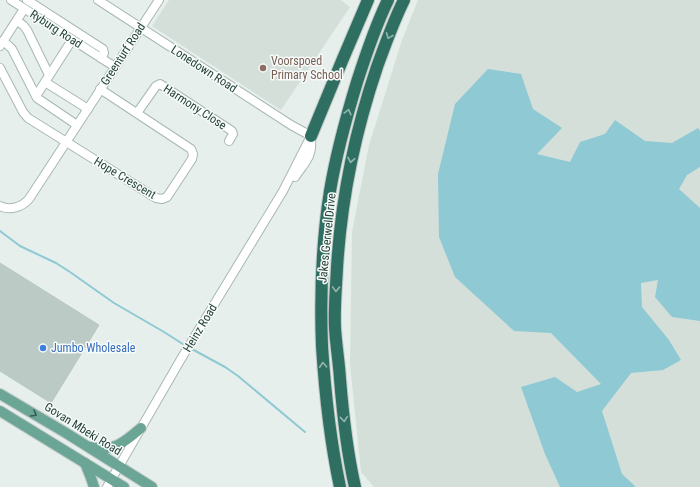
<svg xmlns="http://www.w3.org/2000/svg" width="700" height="487" viewBox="0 0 700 487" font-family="'Roboto Condensed',sans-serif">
<rect width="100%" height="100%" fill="#e6efeb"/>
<g fill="#d4dfda">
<path d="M169 0H341L350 7 281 110 152 26Z"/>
<path d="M418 0H700V487H374L361 472 350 364 352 232 369 145 402 40Z"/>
</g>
<path fill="#8ec9d4" d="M488 69 521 74 533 109 562 128 537 154 570 162 580 142 605 134 615 120 645 141 672 143 698 128 700 131V167L687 175 679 189 700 208V321L672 317 655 297 658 280 641 283 642 307 669 340 681 360 663 370 631 373 602 411 622 474 636 487H560L545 454 521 387 555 377 577 392 601 384 551 333 514 331 455 277 439 237 438 174 455 104Z"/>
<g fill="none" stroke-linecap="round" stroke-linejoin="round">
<g stroke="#8ec9d4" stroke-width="2">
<path d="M0 231 20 246 56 263 70 272 114 303 164 332 186 346"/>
<path d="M190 348 225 367 238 376 305 432"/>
</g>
</g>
<path fill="#bbcac4" stroke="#b8c9c2" d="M0 263 99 325 51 403 0 371Z"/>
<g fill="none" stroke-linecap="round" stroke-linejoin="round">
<g stroke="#a8b8b2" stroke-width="10">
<g id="minor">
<path d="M11 0 115 67"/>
<path d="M27 0 103 49 104 53 101 58"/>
<path d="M98 0 291 125 311 136"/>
<path d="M17 21 23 25 27 30 49 75"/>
<path d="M3 41 9 46 12 49 37 98 77 125"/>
<path d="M0 46 24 9"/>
<path d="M0 68 23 112 28 118 156 198 162 199 167 197 192 159 193 154 191 149 100 89"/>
<path d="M45 82 88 109"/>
<path d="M36 96 72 40"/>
<path d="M137 113 156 86 160 84 232 131 233 134 229 141"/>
<path d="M295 177C305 162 313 157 311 138"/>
<path d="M0 206C10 211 22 207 29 199L159 0"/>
<path d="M107 487 181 359 283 191 311 136"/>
</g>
</g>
<g stroke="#c2cac8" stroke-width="12">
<g id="major">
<path d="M0 394 66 433 152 487"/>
<path d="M0 411 124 487"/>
<path d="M91 447C113 453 126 441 141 428"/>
<path d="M85 463 91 478 94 487"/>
</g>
</g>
<g stroke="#c2cac8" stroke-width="14">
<g id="highway">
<path d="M311 136 342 61 368 0"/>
<path d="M340 487C330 440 325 393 322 346 320 294 322 242 330 191 336 155 346 118 357 82 366 54 375 27 388 0"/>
<path d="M355 487C347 452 343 416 340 379 339 362 336 345 335 328 334 308 336 288 337 268 341 200 355 132 377 67 385 45 393 22 404 0"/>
</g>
</g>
<use href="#minor" stroke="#fff" stroke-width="8"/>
<use href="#major" stroke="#6aa596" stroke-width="10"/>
<use href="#highway" stroke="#2f6f62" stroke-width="12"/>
</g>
<defs><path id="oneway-chevron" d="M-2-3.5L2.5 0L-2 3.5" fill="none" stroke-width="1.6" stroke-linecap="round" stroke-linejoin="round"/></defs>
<g stroke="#93b5ae">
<use href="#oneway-chevron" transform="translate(389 36) rotate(112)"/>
<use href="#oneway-chevron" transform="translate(348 112) rotate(-76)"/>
<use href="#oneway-chevron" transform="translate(351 160) rotate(101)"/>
<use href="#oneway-chevron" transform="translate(336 289) rotate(92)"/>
<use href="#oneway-chevron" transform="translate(323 365) rotate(-93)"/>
<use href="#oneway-chevron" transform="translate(344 419) rotate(84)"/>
</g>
<use stroke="#365b51" href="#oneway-chevron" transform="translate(34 414) rotate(30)"/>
<circle fill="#8d6e63" stroke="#f7fbf9" stroke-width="1.5" cx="263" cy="68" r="4"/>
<circle fill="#3f7fe0" stroke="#f7fbf9" stroke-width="1.5" cx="43" cy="348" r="4"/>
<g text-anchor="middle" stroke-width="3" stroke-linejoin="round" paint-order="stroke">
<g font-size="12" fill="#24423a" stroke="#f7fbf9">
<text transform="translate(56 29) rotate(33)" y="4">Ryburg Road</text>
<text transform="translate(123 54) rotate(-57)" y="4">Greenturf Road</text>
<text transform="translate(204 69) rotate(33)" y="4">Lonedown Road</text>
<text transform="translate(195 107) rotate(33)" y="4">Harmony Close</text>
<text transform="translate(125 178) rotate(31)" y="4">Hope Crescent</text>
<text transform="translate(327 238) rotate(-84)" y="4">Jakes Gerwel Drive</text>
<text transform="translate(200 328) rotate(-59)" y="4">Heinz Road</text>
<text transform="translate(83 429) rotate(32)" y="4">Govan Mbeki Road</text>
</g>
<g font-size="12" fill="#785e54" stroke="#f7fbf9" text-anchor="start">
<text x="271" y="65">Voorspoed<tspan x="271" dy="14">Primary School</tspan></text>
</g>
<g font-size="12" fill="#366cbe" stroke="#f7fbf9" text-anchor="start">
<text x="51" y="352">Jumbo Wholesale</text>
</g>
</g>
</svg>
